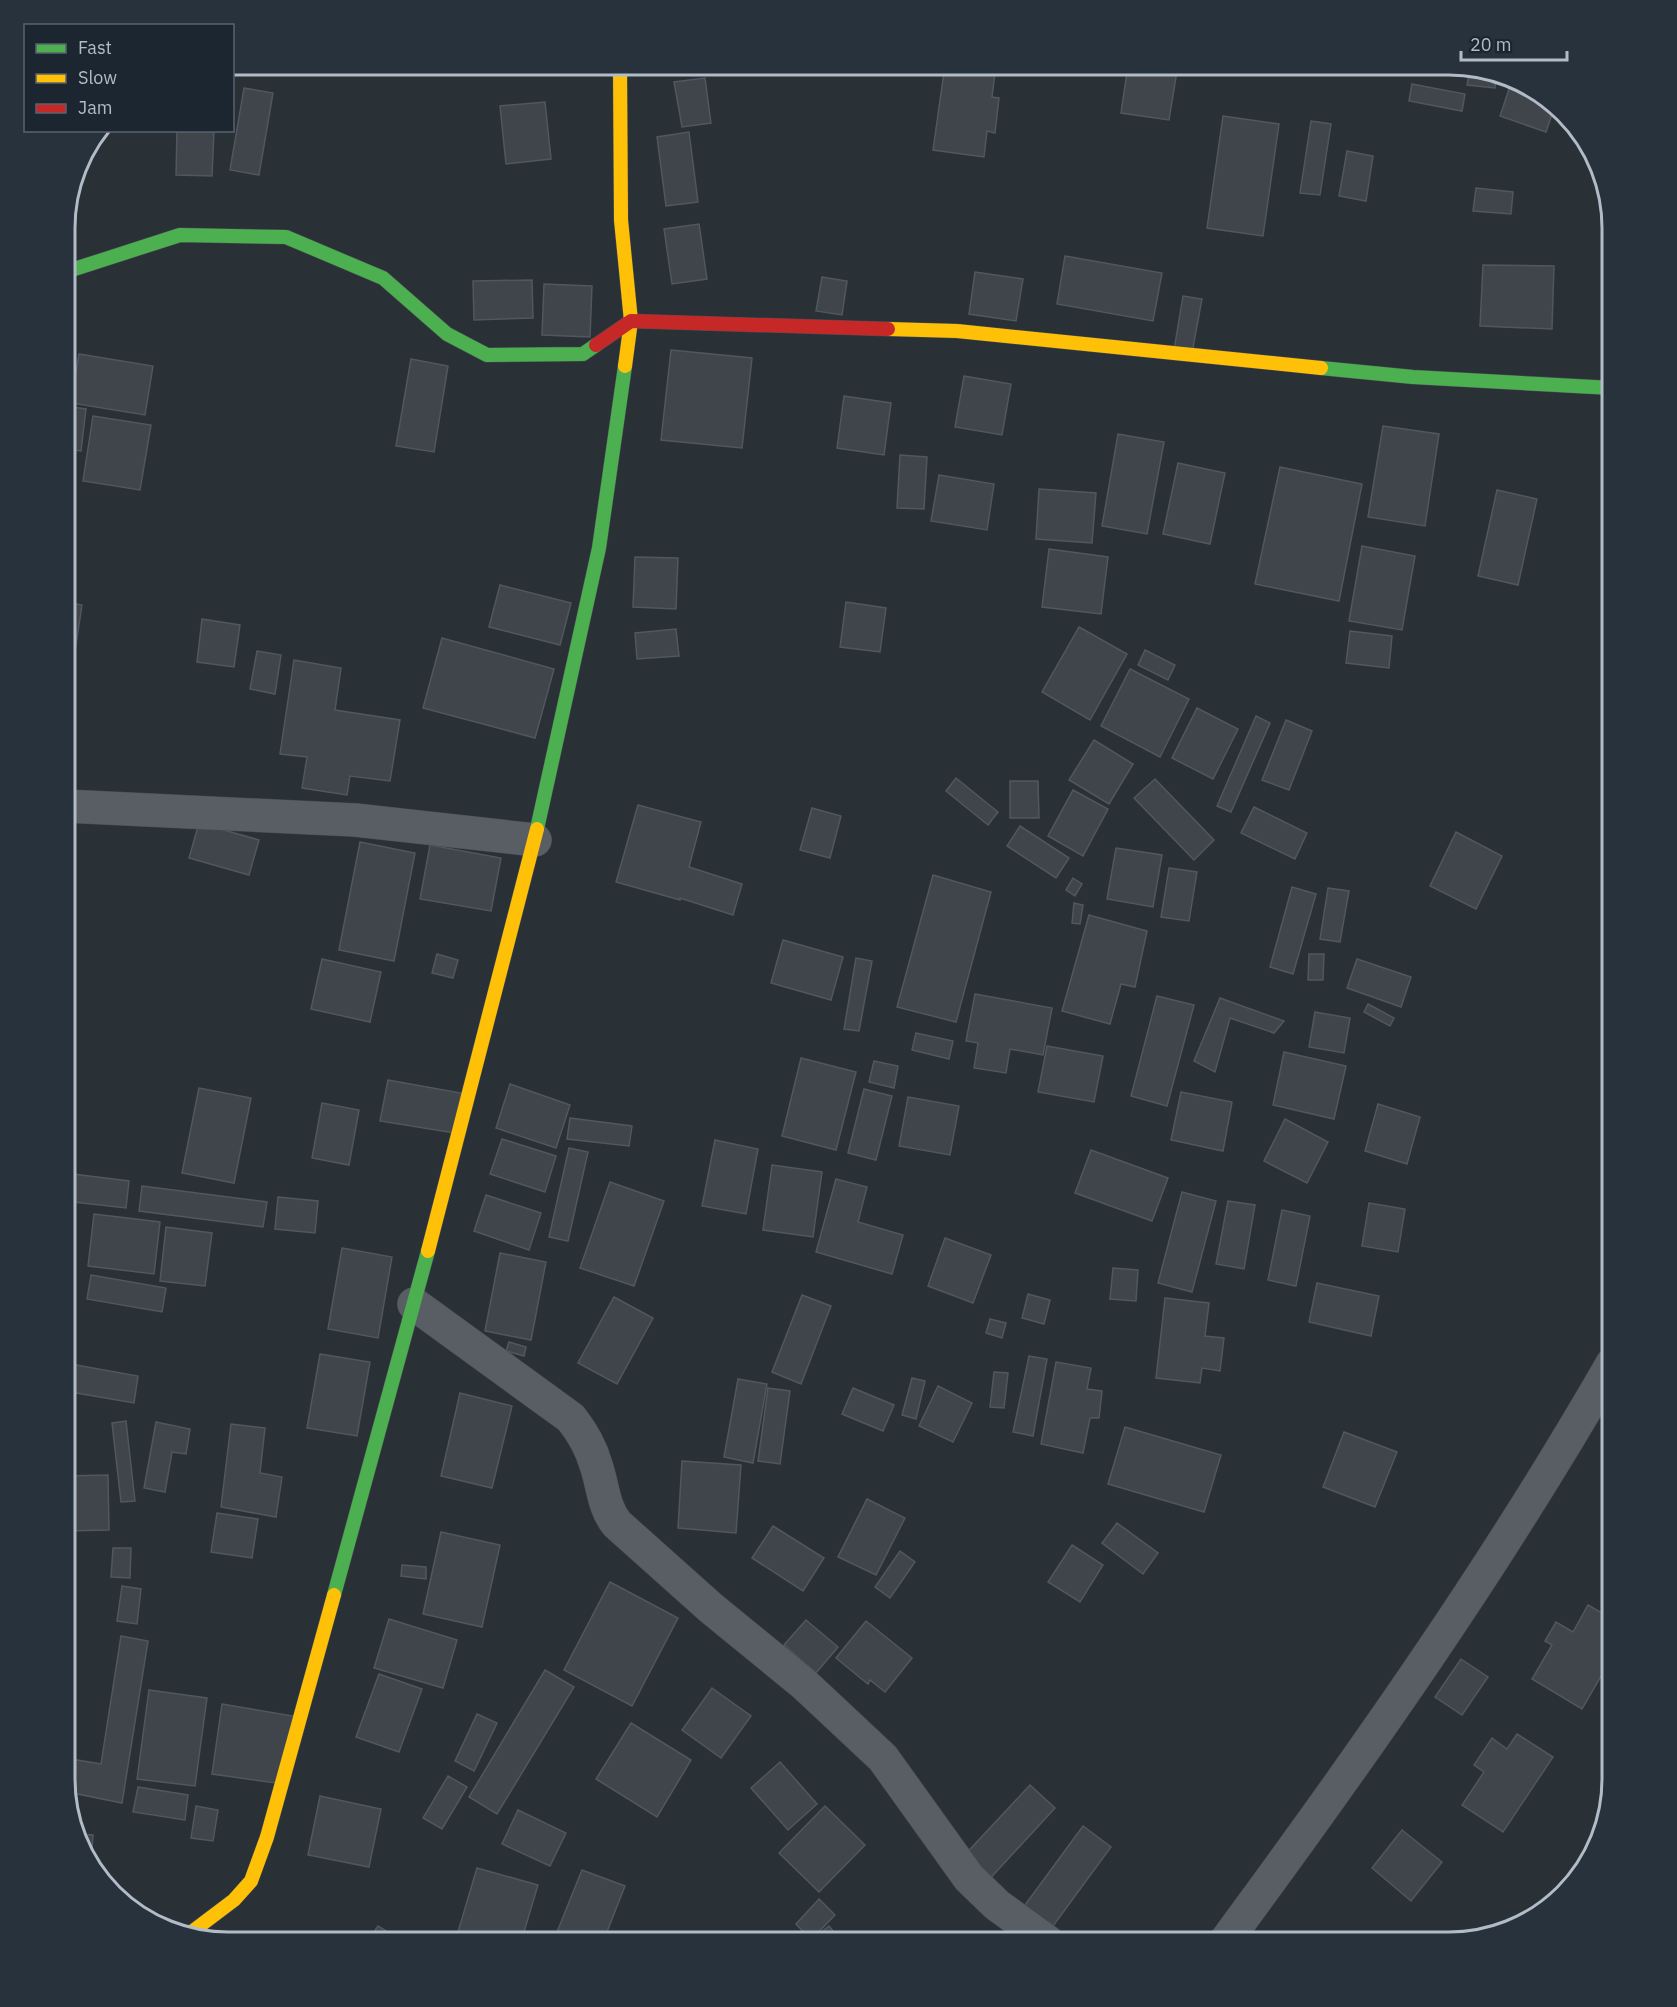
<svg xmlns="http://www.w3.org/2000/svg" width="1677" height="2007" viewBox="0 0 1677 2007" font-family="'IBM Plex Sans',sans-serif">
<rect width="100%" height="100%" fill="#293036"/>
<g fill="#40454b" stroke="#51575e" stroke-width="1.5">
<path d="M945 65H996L992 97 999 98 995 133 987 131 984 157 933 150Z"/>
<path d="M1128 65H1178L1169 120 1121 113Z"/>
<path d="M1237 65H1282L1281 70 1237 67Z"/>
<path d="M1470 69 1496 76 1495 88 1467 85Z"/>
<path d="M705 78 711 123 682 127 674 82Z"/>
<path d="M1512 80 1531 86 1554 108 1546 132 1500 116Z"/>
<path d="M1412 84 1465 94 1462 111 1409 101Z"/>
<path d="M244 88 273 93 259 175 230 170Z"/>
<path d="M545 102 551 159 506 164 500 106Z"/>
<path d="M1223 116 1279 124 1263 236 1207 228Z"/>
<path d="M1311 121 1331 124 1320 195 1300 193Z"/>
<path d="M177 130H214L212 176 176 175Z"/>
<path d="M689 132 698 202 666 206 657 137Z"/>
<path d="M1347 151 1373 156 1366 201 1339 196Z"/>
<path d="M1476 188 1513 192 1511 214 1473 211Z"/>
<path d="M699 224 707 279 672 284 664 229Z"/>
<path d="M1065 256 1162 273 1153 321 1057 304Z"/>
<path d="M1483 265 1554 266 1552 329 1480 326Z"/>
<path d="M975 272 1023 279 1016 321 969 314Z"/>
<path d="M822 277 847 281 842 315 816 311Z"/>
<path d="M532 280 533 318 474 320 473 281Z"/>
<path d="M544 284 592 286 590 337 542 335Z"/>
<path d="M1183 296 1202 299 1192 353 1174 350Z"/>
<path d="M671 350 752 358 742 448 661 440Z"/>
<path d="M79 354 153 366 145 415 71 403Z"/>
<path d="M411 359 448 366 434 452 396 446Z"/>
<path d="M964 376 1011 384 1002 435 955 427Z"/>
<path d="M844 396 891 403 884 455 837 448Z"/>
<path d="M65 406 86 409 81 451 65 449Z"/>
<path d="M93 416 151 425 140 490 83 481Z"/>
<path d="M1383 426 1439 434 1425 526 1368 517Z"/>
<path d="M1118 434 1164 442 1147 534 1102 526Z"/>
<path d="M900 455 927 457 924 509 897 508Z"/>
<path d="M1178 463 1225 473 1210 544 1163 534Z"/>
<path d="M1280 467 1362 484 1339 601 1255 584Z"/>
<path d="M939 475 994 484 987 530 931 521Z"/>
<path d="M1039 489 1096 493 1092 543 1036 539Z"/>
<path d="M1497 490 1537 499 1518 585 1478 576Z"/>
<path d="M1362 546 1415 556 1402 630 1349 621Z"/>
<path d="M1049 549 1108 557 1101 614 1042 607Z"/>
<path d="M635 557 678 558 676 609 633 607Z"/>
<path d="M500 585 571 603 560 645 489 627Z"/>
<path d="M65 602 82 605 71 677 65 676Z"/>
<path d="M846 602 886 608 880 652 840 647Z"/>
<path d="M202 619 240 625 234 667 197 662Z"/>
<path d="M1079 627 1127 654 1090 720 1042 692Z"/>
<path d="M676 629 679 656 637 659 635 633Z"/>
<path d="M1350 631 1392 636 1389 668 1346 663Z"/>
<path d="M442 638 554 669 535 738 423 708Z"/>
<path d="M1145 650 1175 665 1168 680 1138 665Z"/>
<path d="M257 651 281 655 275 694 250 689Z"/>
<path d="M294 660 341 668 335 710 400 720 390 781 350 776 347 795 302 788 307 757 280 754Z"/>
<path d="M1130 669 1189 699 1160 757 1101 726Z"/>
<path d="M1197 708 1238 729 1213 779 1172 758Z"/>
<path d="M1256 716 1270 723 1231 812 1217 806Z"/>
<path d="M1286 720 1312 731 1289 790 1262 780Z"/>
<path d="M1094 740 1133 764 1109 804 1069 780Z"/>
<path d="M956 778 998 812 988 825 946 791Z"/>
<path d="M1155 779 1214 840 1194 860 1134 798Z"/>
<path d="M1010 781H1038L1039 818H1010Z"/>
<path d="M1073 790 1108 809 1083 856 1048 836Z"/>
<path d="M638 805 701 822 689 867 742 884 733 915 680 898V900L616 882Z"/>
<path d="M1254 807 1307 833 1295 859 1241 833Z"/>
<path d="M812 808 841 816 830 858 800 850Z"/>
<path d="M199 823 259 840 249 875 189 858Z"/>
<path d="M1020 826 1069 858 1056 878 1007 846Z"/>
<path d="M1456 832 1502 856 1476 909 1430 886Z"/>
<path d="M360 842 415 853 394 961 339 950Z"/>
<path d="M430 845 501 858 491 911 420 899Z"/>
<path d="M1116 848 1162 855 1153 907 1107 899Z"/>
<path d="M1169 868 1197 872 1189 921 1161 917Z"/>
<path d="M933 875 991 892 956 1022 897 1007Z"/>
<path d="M1073 878 1082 884 1075 896 1066 890Z"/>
<path d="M1292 887 1316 894 1293 974 1270 967Z"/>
<path d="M1328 888 1349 891 1340 942 1320 939Z"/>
<path d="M1074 903 1083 905 1080 924 1072 923Z"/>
<path d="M1089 915 1147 931 1135 987 1121 984 1110 1024 1062 1011Z"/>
<path d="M783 940 843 957 831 1000 771 983Z"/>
<path d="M437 954 458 960 453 978 432 973Z"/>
<path d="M1309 954H1324L1323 980H1308Z"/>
<path d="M856 958 872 961 859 1031 844 1029Z"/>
<path d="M322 959 381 972 370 1022 311 1009Z"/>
<path d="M1357 959 1411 977 1401 1007 1347 988Z"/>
<path d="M975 994 1052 1008 1043 1055 1010 1049 1006 1073 974 1068 978 1043 966 1041Z"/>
<path d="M1157 996 1194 1005 1167 1106 1131 1096Z"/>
<path d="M1220 998 1284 1021 1274 1033 1230 1018 1215 1072 1194 1061Z"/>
<path d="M1368 1004 1394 1018 1390 1026 1364 1012Z"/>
<path d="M1315 1012 1350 1018 1344 1053 1309 1047Z"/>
<path d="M916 1033 953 1041 949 1059 912 1050Z"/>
<path d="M1047 1046 1103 1056 1094 1102 1038 1092Z"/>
<path d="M1284 1052 1346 1066 1334 1119 1273 1105Z"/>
<path d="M801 1058 856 1072 836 1150 782 1136Z"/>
<path d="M874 1061 898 1066 894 1088 869 1082Z"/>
<path d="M388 1080 461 1093 454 1133 380 1121Z"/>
<path d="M510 1084 570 1105 556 1148 496 1128Z"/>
<path d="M199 1088 251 1098 234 1183 182 1173Z"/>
<path d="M864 1089 892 1096 876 1160 848 1153Z"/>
<path d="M1181 1092 1232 1102 1223 1151 1171 1140Z"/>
<path d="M908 1097 959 1106 950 1155 899 1146Z"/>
<path d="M322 1103 359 1110 349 1165 312 1158Z"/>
<path d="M1378 1104 1420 1117 1407 1164 1365 1151Z"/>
<path d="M570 1118 632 1126 629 1146 567 1139Z"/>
<path d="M1285 1119 1328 1142 1307 1183 1264 1161Z"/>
<path d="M502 1139 556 1156 545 1192 490 1174Z"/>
<path d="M715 1140 758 1149 746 1214 702 1206Z"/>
<path d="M569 1148 588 1152 568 1241 549 1237Z"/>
<path d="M1091 1150 1168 1178 1152 1221 1075 1193Z"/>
<path d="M772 1165 822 1172 813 1237 763 1230Z"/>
<path d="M65 1173 129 1181 126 1208 65 1201Z"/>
<path d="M836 1179 867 1187 858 1222 903 1235 892 1274 816 1252Z"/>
<path d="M610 1182 664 1201 634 1286 580 1268Z"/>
<path d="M142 1186 267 1202 263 1227 139 1211Z"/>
<path d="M1182 1192 1216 1201 1192 1292 1158 1283Z"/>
<path d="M486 1195 541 1213 529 1250 474 1231Z"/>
<path d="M278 1197 318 1201 315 1233 275 1229Z"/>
<path d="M1228 1201 1255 1205 1244 1269 1216 1264Z"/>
<path d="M1369 1203 1405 1209 1398 1252 1362 1246Z"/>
<path d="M1282 1210 1310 1216 1296 1286 1268 1280Z"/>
<path d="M94 1214 160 1222 154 1274 88 1266Z"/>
<path d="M166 1227 212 1233 205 1286 160 1281Z"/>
<path d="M945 1238 991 1255 973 1303 928 1286Z"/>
<path d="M342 1248 392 1257 378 1338 328 1329Z"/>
<path d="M500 1253 546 1262 531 1340 485 1331Z"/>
<path d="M1113 1268 1138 1270 1136 1301 1110 1299Z"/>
<path d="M91 1275 166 1288 162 1312 87 1299Z"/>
<path d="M1317 1283 1379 1296 1371 1336 1309 1322Z"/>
<path d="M1028 1294 1050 1300 1044 1324 1022 1318Z"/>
<path d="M802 1295 831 1306 801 1384 772 1372Z"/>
<path d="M614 1297 653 1318 617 1384 578 1363Z"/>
<path d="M1165 1298 1209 1303 1205 1336 1224 1338 1220 1371 1202 1368 1200 1383 1156 1378Z"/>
<path d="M990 1319 1006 1323 1002 1338 986 1333Z"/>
<path d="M509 1342 526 1347 524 1356 506 1351Z"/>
<path d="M320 1354 370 1362 357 1436 307 1428Z"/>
<path d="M1029 1356 1047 1359 1033 1436 1013 1432Z"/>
<path d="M1056 1362 1091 1368 1087 1389 1102 1391 1099 1418H1090L1083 1453 1041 1444Z"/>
<path d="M65 1363 138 1376 134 1403 65 1391Z"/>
<path d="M994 1372 1008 1373 1004 1408 990 1407Z"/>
<path d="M912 1378 925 1381 916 1419 902 1415Z"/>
<path d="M738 1379 767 1384 753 1463 724 1457Z"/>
<path d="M938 1386 972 1403 953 1442 919 1426Z"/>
<path d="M768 1388 790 1391 780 1464 758 1461Z"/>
<path d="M853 1388 894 1405 883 1431 842 1414Z"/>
<path d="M460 1393 512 1406 492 1488 441 1476Z"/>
<path d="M126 1421 135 1501 121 1502 112 1423Z"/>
<path d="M156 1422 190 1429 186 1454 172 1452 165 1492 144 1488Z"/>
<path d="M231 1424 265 1428 260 1473 282 1477 276 1517 221 1507Z"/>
<path d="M1125 1427 1221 1455 1204 1512 1108 1484Z"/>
<path d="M1344 1432 1397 1452 1375 1507 1323 1487Z"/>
<path d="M682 1461 741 1465 736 1533 678 1528Z"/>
<path d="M108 1475 109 1530 65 1531V1476Z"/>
<path d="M867 1499 905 1518 876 1575 838 1557Z"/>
<path d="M217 1513 258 1519 252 1558 211 1552Z"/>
<path d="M1117 1523 1158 1553 1143 1574 1102 1543Z"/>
<path d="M773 1526 824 1558 803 1591 752 1558Z"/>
<path d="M441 1532 500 1545 482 1627 423 1614Z"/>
<path d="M1072 1545 1103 1565 1080 1602 1048 1582Z"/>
<path d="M113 1548H131L130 1578 111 1577Z"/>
<path d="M900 1551 915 1562 890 1598 875 1587Z"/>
<path d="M402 1565 426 1567V1579L401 1576Z"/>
<path d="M610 1582 678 1618 632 1706 564 1670Z"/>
<path d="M122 1586 141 1589 137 1624 117 1621Z"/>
<path d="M1588 1605 1612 1619V1657L1582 1709 1532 1679 1552 1645 1545 1641 1556 1622 1573 1632Z"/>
<path d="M389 1619 457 1640 443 1688 374 1668Z"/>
<path d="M806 1620 838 1647 816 1673 784 1645Z"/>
<path d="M866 1621 912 1658 885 1692 870 1680 868 1684 836 1658Z"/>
<path d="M121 1636 148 1641 122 1803 68 1792 65 1780V1758L101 1764Z"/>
<path d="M1461 1659 1488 1677 1462 1715 1435 1697Z"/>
<path d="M545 1670 574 1687 497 1814 469 1797Z"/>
<path d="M379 1674 422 1689 399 1752 356 1737Z"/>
<path d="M712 1688 751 1716 721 1758 682 1730Z"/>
<path d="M149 1690 207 1698 195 1786 137 1779Z"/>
<path d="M222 1704 293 1716 283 1784 212 1774Z"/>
<path d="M477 1714 497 1723 474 1771 455 1761Z"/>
<path d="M631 1723 691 1760 657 1817 596 1779Z"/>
<path d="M1517 1734 1553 1757 1503 1832 1462 1805 1484 1772 1474 1765 1492 1738 1507 1749Z"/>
<path d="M780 1762 817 1804 788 1830 751 1788Z"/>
<path d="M448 1776 467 1787 442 1829 423 1818Z"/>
<path d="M1030 1785 1055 1808 985 1884 960 1860Z"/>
<path d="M138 1787 188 1795 185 1820 133 1812Z"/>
<path d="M320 1796 381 1809 369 1867 308 1855Z"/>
<path d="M196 1806 218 1810 213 1841 191 1838Z"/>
<path d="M825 1806 865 1845 819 1892 779 1853Z"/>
<path d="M518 1810 566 1833 550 1866 502 1844Z"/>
<path d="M1083 1826 1111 1847 1045 1937 1017 1916Z"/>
<path d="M1402 1830 1442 1862 1411 1901 1372 1868Z"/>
<path d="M81 1834 93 1835 91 1865Z"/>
<path d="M477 1868 538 1885 521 1942H455Z"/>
<path d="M582 1870 625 1886 603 1942H553Z"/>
<path d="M819 1899 835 1915 811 1940 796 1924Z"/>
<path d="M378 1926 400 1940 398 1942H367Z"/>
<path d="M829 1926 842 1942H809Z"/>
</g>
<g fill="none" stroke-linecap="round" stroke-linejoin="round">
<g stroke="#474c51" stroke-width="34">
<g id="street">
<path d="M65 806 355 820 535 840"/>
<path d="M414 1304 571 1418C582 1432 591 1447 596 1465 603 1485 603 1507 617 1524L711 1608 804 1684 883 1758 969 1878 997 1905 1048 1942"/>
<path d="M1225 1942C1363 1755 1496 1566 1612 1364"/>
</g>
</g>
<g stroke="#474c51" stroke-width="15">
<g id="fast">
<path d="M65 272 180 235 286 237 383 278 447 334 487 355 583 354 596 345"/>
<path d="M1321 368 1413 377 1612 388"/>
<path d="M537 829 599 548 625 366"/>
<path d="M334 1595 428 1251"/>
</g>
</g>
<g stroke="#474c51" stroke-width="15">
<g id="slow">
<path d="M620 65 621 220 631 321 625 366"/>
<path d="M888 329 957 331 1321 368"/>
<path d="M428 1251 537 829"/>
<path d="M189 1934 234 1900 251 1881 267 1837 334 1595"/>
</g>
</g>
<g stroke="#474c51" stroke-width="15">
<path id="jam" d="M596 345 631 321 888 329"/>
</g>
<use href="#street" stroke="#595e64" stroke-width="33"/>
<use href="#fast" stroke="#4caf50" stroke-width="14"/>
<use href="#slow" stroke="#ffc107" stroke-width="14"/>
<use href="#jam" stroke="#c62828" stroke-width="14"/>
</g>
<path d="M0 0H1677V2007H0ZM228 75H1449A153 153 0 0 1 1602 228V1779A153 153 0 0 1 1449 1932H228A153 153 0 0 1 75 1779V228A153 153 0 0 1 228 75Z" fill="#28323d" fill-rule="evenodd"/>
<path fill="none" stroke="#b2bcc8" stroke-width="3" d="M228 75H1449A153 153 0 0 1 1602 228V1779A153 153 0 0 1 1449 1932H228A153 153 0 0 1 75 1779V228A153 153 0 0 1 228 75Z"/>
<rect x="24" y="24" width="210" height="108" fill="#1c2631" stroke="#58626d" stroke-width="1.5"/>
<rect x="36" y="44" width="30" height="9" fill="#4caf50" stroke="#58626d" stroke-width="1.5"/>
<text x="78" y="54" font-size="18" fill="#b2bcc8">Fast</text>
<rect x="36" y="74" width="30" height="9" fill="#ffc107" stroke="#58626d" stroke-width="1.5"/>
<text x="78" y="84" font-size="18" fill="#b2bcc8">Slow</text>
<rect x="36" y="104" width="30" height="9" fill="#c62828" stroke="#58626d" stroke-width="1.5"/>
<text x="78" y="114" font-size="18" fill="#b2bcc8">Jam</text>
<path d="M1461 51v9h106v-9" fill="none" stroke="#b2bcc8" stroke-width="3"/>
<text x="1470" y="51" font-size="18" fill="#b2bcc8" stroke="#1c2631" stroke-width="4.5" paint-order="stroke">20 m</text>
</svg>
